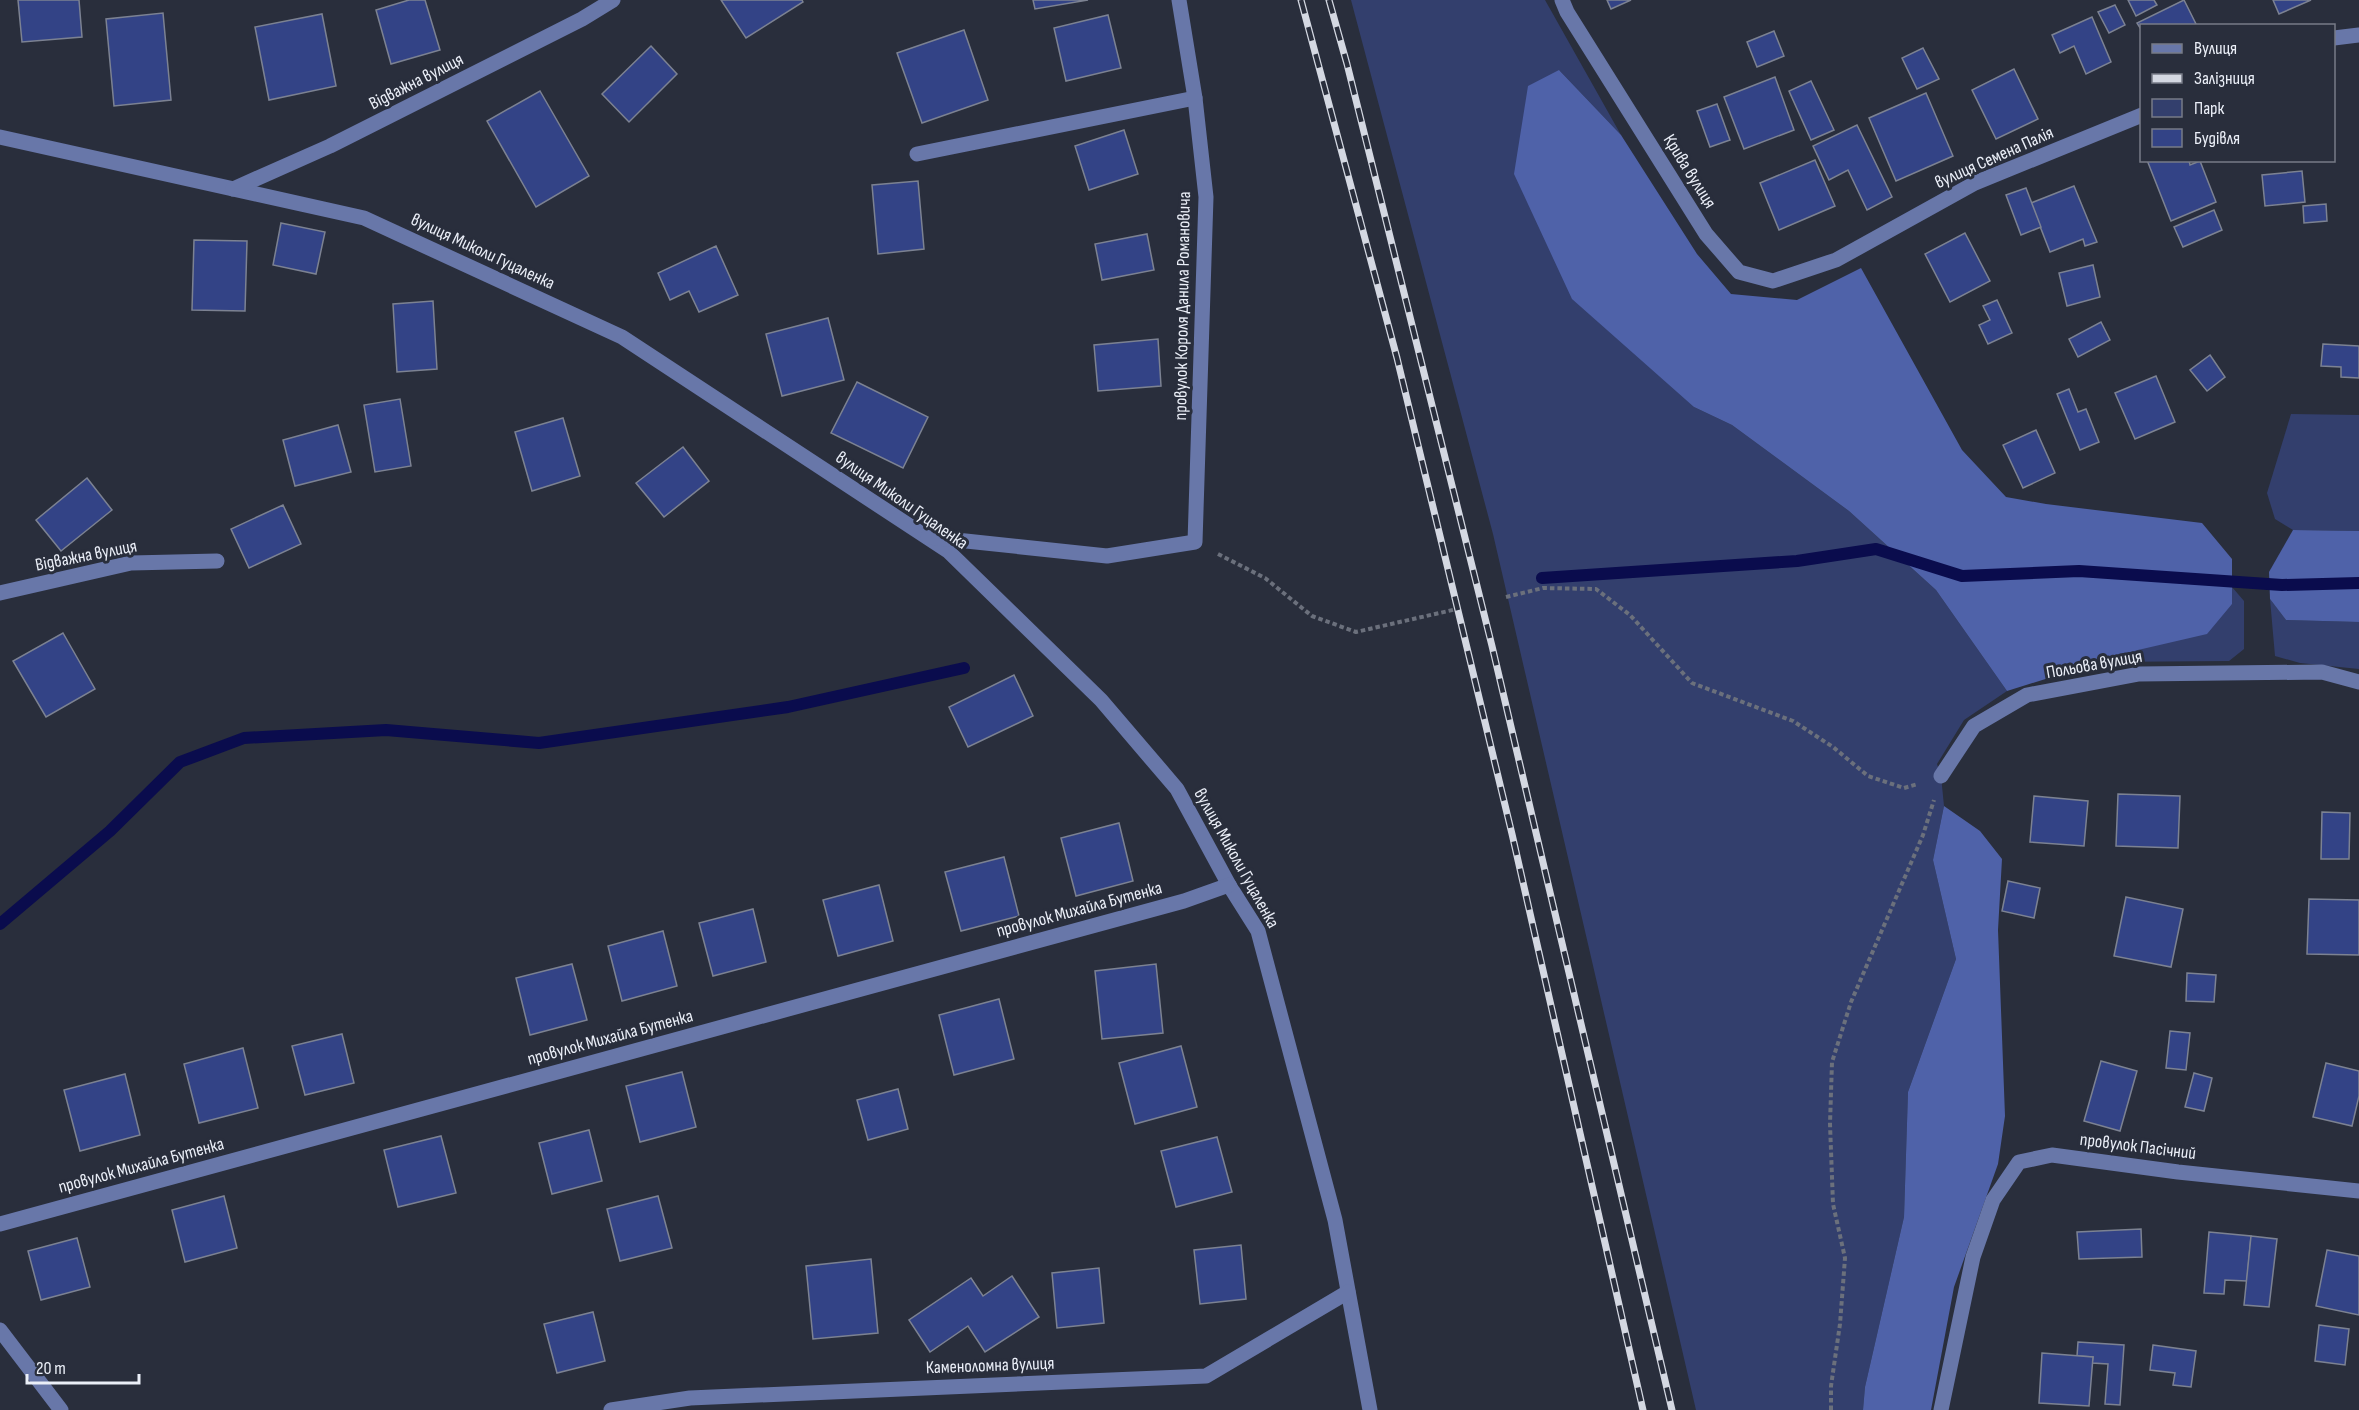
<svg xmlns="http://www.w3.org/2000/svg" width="2359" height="1410" viewBox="0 0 2359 1410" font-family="'Sofia Sans Condensed',sans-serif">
<rect width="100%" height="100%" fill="#292e3c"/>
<g fill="#333f6d">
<path d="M1351 0H1545L1621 135 1559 70 1694 407 1732 425 1849 511 1936 590 2007 691 1964 720 1937 764 1941 776 1944 806 1933 860 1956 959 1908 1092 1904 1217 1865 1387 1863 1410H1696L1493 534Z"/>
<path d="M2291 414 2359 415V531L2293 530 2275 519 2267 493Z"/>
<path d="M2232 587 2244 601V649L2229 661 2099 662 2138 650 2232 604Z"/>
<path d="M2270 599 2286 620 2359 622V669L2300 663 2275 656Z"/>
</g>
<g fill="#4f62a9">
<path d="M1559 70 1621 135 1697 254 1731 294 1797 300 1861 268 1962 450 2006 497 2046 504 2202 523 2232 559V604L2207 634 2138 650 2007 691 1936 590 1849 511 1732 425 1694 407 1572 299 1514 174 1528 86Z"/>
<path d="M2293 530 2359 531V622L2286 620 2270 599 2269 572Z"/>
<path d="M1944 806 1980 831 2002 859 1998 930 2005 1116 1998 1164 1954 1287 1931 1410H1863L1865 1387 1904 1217 1908 1092 1956 959 1933 860Z"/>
</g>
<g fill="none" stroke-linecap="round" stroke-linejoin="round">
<g stroke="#0a0c4d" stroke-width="12">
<path d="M1542 578 1797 561 1876 549 1962 576 2079 571 2282 585 2359 583"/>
<path d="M0 924 110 831 180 762 244 738 386 730 539 743 788 707 964 668"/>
</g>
</g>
<g fill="#334386" stroke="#7c8292" stroke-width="1.5">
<path d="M18 0H79L82 37 22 42Z"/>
<path d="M409 0H425L440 50 391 64 376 10Z"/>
<path d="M721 0H802L803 2 746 38Z"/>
<path d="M1033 0H1088L1035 9Z"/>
<path d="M1607 0H1631L1611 9Z"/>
<path d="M2128 0H2154L2157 5 2136 16Z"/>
<path d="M2184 0 2197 26H2142V31L2137 23Z"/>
<path d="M2273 0H2311L2279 14Z"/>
<path d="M2115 5 2125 25 2109 33 2098 12Z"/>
<path d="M163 13 171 100 114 106 106 19Z"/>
<path d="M322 14 336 86 269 100 255 27Z"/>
<path d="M1108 15 1121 68 1066 81 1054 28Z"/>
<path d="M2092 17 2111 62 2086 74 2074 46 2060 53 2052 35Z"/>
<path d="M964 30 988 100 922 123 897 53Z"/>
<path d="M1774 31 1784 56 1757 67 1747 42Z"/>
<path d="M651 46 677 74 629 122 602 94Z"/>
<path d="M1923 48 1939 79 1917 89 1902 58Z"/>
<path d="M2014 69 2038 119 1996 139 1972 90Z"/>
<path d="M1775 77 1794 130 1744 149 1724 97Z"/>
<path d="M1811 81 1834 130 1811 140 1789 91Z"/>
<path d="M540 91 589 176 536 207 487 121Z"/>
<path d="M1926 93 1953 156 1896 181 1869 118Z"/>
<path d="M1717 104 1730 140 1710 147 1697 111Z"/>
<path d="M1857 125 1892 197 1867 210 1848 170 1829 180 1813 146Z"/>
<path d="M1124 130 1138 174 1089 190 1075 146Z"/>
<path d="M1815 160 1835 206 1779 230 1760 183Z"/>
<path d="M2147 160H2189L2190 165 2200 161 2216 202 2171 221Z"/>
<path d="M2302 171 2305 202 2265 206 2262 175Z"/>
<path d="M918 181 924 249 878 254 872 185Z"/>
<path d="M2074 186 2097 242 2085 246 2083 239 2050 252 2031 203Z"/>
<path d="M2026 188 2041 227 2021 235 2006 195Z"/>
<path d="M2326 204 2327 221 2304 223 2303 206Z"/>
<path d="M2214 210 2222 230 2183 247 2174 227Z"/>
<path d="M281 223 325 232 316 274 273 265Z"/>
<path d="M1965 233 1990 281 1950 302 1925 254Z"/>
<path d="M1147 234 1154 270 1102 280 1095 244Z"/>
<path d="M194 240 247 241 245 311 192 310Z"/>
<path d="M716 246 738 295 699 312 689 291 670 300 658 273Z"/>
<path d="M2093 265 2100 297 2067 306 2059 273Z"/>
<path d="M1997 300 2012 333 1988 344 1979 325 1990 320 1983 306Z"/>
<path d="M433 301 437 369 397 372 393 304Z"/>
<path d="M828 318 844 380 782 396 766 334Z"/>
<path d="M2101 322 2110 340 2078 357 2069 339Z"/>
<path d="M1158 339 1161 386 1098 391 1094 345Z"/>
<path d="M2323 344 2359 346V378L2341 377V367L2321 366Z"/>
<path d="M2210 355 2225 377 2207 391 2190 370Z"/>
<path d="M2156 376 2175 422 2135 439 2115 393Z"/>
<path d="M857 382 928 417 903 468 831 433Z"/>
<path d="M2069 389 2078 412 2086 409 2099 442 2080 450 2057 394Z"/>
<path d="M400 399 411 466 375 472 364 405Z"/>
<path d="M563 418 580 476 532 491 515 432Z"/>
<path d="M338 425 351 472 295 486 283 440Z"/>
<path d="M2036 430 2055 473 2023 488 2003 445Z"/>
<path d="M683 447 709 481 664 517 636 483Z"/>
<path d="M87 478 112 510 61 551 36 520Z"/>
<path d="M283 505 301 544 249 568 231 529Z"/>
<path d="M63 633 95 689 46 717 13 661Z"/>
<path d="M1014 675 1033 716 968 747 949 707Z"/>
<path d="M2118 794 2180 796 2178 848 2116 846Z"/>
<path d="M2034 796 2088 801 2084 846 2030 842Z"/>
<path d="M2322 812 2350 813 2349 859H2321Z"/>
<path d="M1119 823 1133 881 1076 896 1061 838Z"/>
<path d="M1004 857 1019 916 961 931 945 872Z"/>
<path d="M2008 881 2040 888 2034 918 2002 911Z"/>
<path d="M879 885 893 941 838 956 823 900Z"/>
<path d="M2126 897 2183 909 2171 967 2114 956Z"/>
<path d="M2309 899 2359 900V955L2307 954Z"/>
<path d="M753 909 766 962 713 976 699 923Z"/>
<path d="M663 931 677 986 622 1001 608 946Z"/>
<path d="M572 964 587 1020 530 1035 516 978Z"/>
<path d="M1156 964 1163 1033 1102 1039 1095 971Z"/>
<path d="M2187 973 2216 975 2214 1002 2186 1001Z"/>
<path d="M999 999 1014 1059 954 1075 939 1015Z"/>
<path d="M2170 1031 2190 1033 2186 1070 2166 1068Z"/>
<path d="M342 1034 354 1083 305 1095 292 1046Z"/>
<path d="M1181 1046 1197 1107 1135 1124 1119 1063Z"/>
<path d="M243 1048 258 1108 199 1123 184 1064Z"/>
<path d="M2101 1061 2137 1071 2120 1131 2084 1121Z"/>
<path d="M2326 1063 2359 1071V1096L2352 1126 2313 1117Z"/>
<path d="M682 1072 696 1127 640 1142 626 1086Z"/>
<path d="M2194 1073 2212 1078 2204 1111 2185 1107Z"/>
<path d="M125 1074 140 1135 80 1151 64 1090Z"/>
<path d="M898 1089 908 1129 868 1140 857 1100Z"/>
<path d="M589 1130 602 1181 552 1194 539 1143Z"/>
<path d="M441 1136 456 1193 398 1207 384 1150Z"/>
<path d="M1217 1137 1232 1192 1176 1207 1161 1151Z"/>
<path d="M224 1196 237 1248 185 1262 172 1210Z"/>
<path d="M658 1196 672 1248 620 1261 607 1209Z"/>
<path d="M2141 1229 2142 1257 2079 1259 2077 1232Z"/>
<path d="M2209 1232 2251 1236 2247 1281 2225 1280 2224 1294 2204 1293Z"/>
<path d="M2251 1236 2277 1239 2269 1307 2244 1305Z"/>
<path d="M77 1238 90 1287 41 1300 28 1251Z"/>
<path d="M1241 1245 1246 1299 1200 1304 1194 1250Z"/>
<path d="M2327 1250 2359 1256V1315L2316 1306Z"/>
<path d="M871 1259 878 1333 813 1339 806 1266Z"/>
<path d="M1099 1268 1104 1323 1057 1328 1052 1273Z"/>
<path d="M1012 1276 1039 1317 985 1352 968 1326 930 1352 909 1320 971 1278 983 1296Z"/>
<path d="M593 1312 605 1361 557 1373 544 1324Z"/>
<path d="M2319 1325 2349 1329 2345 1365 2315 1361Z"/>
<path d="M2078 1342 2124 1345 2120 1405 2105 1404 2108 1364 2092 1363 2093 1357 2077 1356Z"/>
<path d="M2153 1345 2196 1351 2191 1387 2173 1385 2175 1373 2150 1370Z"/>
<path d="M2042 1353 2093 1357 2089 1406 2039 1403Z"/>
</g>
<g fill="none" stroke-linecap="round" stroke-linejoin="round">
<g stroke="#6b707c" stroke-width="4" stroke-dasharray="4.5 3" stroke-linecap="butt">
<path d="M1218 554 1265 578 1312 616 1356 632 1457 609"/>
<path d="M1506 597 1543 588 1596 589 1630 615 1692 683 1793 721 1833 747 1868 776 1904 788 1918 784"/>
<path d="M1831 1410V1386L1840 1324 1845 1258 1833 1204 1830 1124 1832 1062 1851 1002 1923 835 1934 800"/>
</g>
<g stroke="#6877a9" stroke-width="15">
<path d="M1562 0 1567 12 1706 234 1739 272 1773 281 1836 260 1975 183 2142 115"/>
<path d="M2334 38 2359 35"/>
<path d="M0 137 364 218 622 337 948 551 1101 700 1177 789 1229 885 1258 931 1335 1220 1370 1410"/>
<path d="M917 154 1195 98"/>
<path d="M233 189 330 146 582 19 613 0"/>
<path d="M928 537 1107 556 1195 542 1206 197 1195 98 1179 0"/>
<path d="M0 593 131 563 217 561"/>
<path d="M1941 776 1974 726 2027 695 2139 674 2322 672 2359 682"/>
<path d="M0 1224 1184 901 1229 885"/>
<path d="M0 1330 61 1410"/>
<path d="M611 1410 690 1398 1206 1376 1348 1292"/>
<path d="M1941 1410 1973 1257 1993 1200 2019 1162 2052 1155 2178 1172 2359 1191"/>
</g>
<g stroke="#d4d8e2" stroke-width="7">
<g id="rail">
<path d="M1301 0 1397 358 1512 834 1643 1410"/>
<path d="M1329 0 1347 64 1492 646 1672 1410"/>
</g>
</g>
<use href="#rail" stroke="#292e3c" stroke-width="4.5" stroke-dasharray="14" stroke-linecap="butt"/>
</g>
<g text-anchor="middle" stroke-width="6" stroke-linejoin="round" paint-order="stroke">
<g font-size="18" fill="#ebeff8" stroke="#292e3c">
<text transform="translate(416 81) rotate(-27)" y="6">Відважна вулиця</text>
<text transform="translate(1994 157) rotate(-24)" y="6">вулиця Семена Палія</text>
<text transform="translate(1690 171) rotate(58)" y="6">Крива вулиця</text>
<text transform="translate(483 251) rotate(25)" y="6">вулиця Миколи Гуцаленка</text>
<text transform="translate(1182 306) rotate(-89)" y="6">провулок Короля Данила Романовича</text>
<text transform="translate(902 500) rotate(35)" y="6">вулиця Миколи Гуцаленка</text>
<text transform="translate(86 555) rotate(-11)" y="6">Відважна вулиця</text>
<text transform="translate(2094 664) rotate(-10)" y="6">Польова вулиця</text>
<text transform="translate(1237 858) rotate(61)" y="6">вулиця Миколи Гуцаленка</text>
<text transform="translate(1079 909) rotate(-15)" y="6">провулок Михайла Бутенка</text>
<text transform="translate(610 1037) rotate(-15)" y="6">провулок Михайла Бутенка</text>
<text transform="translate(2138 1146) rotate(7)" y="6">провулок Пасічний</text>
<text transform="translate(141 1165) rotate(-15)" y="6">провулок Михайла Бутенка</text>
<text transform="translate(990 1365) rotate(-2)" y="6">Каменоломна вулиця</text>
</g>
</g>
<rect x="2140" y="24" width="195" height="138" fill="#292e3c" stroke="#777b87" stroke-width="1.5"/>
<rect x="2152" y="44" width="30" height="9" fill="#6877a9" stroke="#777b87" stroke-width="1.5"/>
<text x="2194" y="54" font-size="18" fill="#ebeff8">Вулиця</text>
<rect x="2152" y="74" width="30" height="9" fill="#d4d8e2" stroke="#777b87" stroke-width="1.5"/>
<text x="2194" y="84" font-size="18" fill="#ebeff8">Залізниця</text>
<rect x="2152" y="99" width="30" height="18" fill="#333f6d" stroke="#777b87" stroke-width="1.5"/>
<text x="2194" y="114" font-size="18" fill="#ebeff8">Парк</text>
<rect x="2152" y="129" width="30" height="18" fill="#334386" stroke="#777b87" stroke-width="1.5"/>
<text x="2194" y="144" font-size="18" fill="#ebeff8">Будівля</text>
<path d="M27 1374v9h112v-9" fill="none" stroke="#ebeff8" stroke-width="3"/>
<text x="36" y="1374" font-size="18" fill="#ebeff8" stroke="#292e3c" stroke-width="4.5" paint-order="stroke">20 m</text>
</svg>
